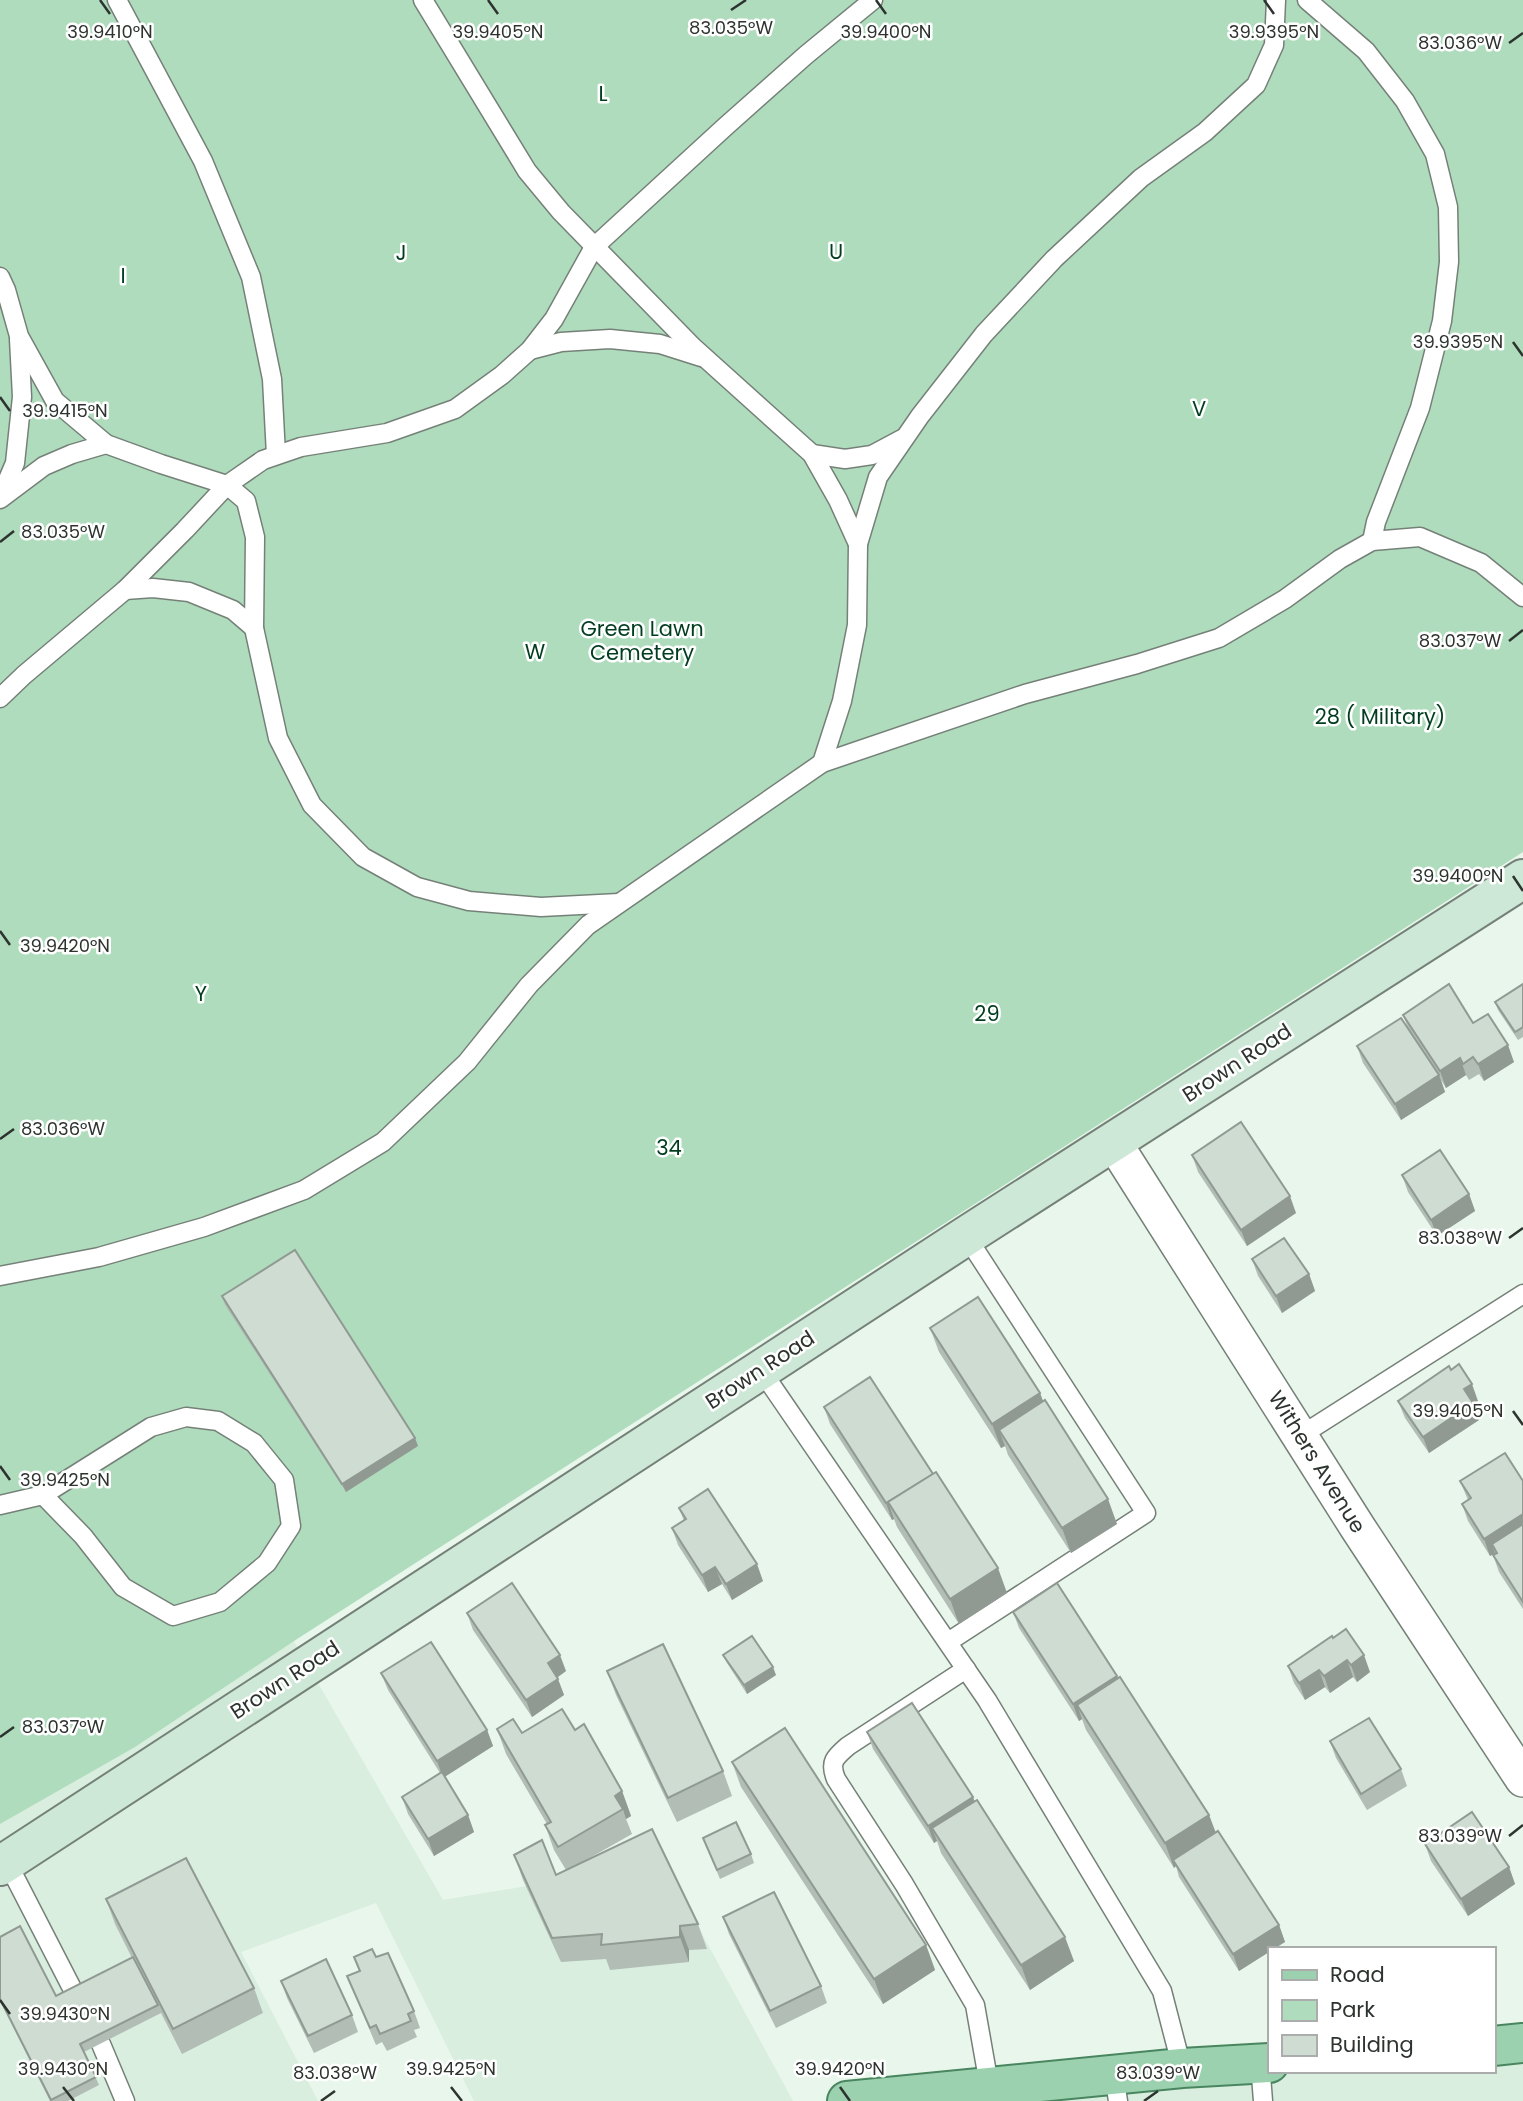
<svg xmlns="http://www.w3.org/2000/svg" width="1523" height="2101" viewBox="0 0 1523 2101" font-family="Poppins,sans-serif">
<rect width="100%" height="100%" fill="#e8f6eb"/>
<g fill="#d9eede">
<path d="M288 1631 443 1900 581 1877 651 1840 793 2101H474L376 1903 241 1952 318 2101H0V1815Z"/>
<path d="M1523 2045V2101H925L1269 2071H1493V2048Z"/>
</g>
<path fill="#afdcbd" d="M0 0H1523V852L294 1641 135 1747 0 1824Z"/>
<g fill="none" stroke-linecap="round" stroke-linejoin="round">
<g stroke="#758178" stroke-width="21">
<g id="lane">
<path d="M117 0 203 161 251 277 272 379 276 455"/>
<path d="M423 0 527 171 561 212 693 347 812 454 838 500 858 544"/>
<path d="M1307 0 1366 51 1405 101 1435 154 1448 207 1449 262 1442 321 1420 408 1376 522 1372 541"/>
<path d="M0 277 6 290 19 336 55 401 106 444 161 464 227 485 246 501 255 537 254 628 278 738 312 805 363 857 417 887 469 901 541 907 619 903"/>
<path d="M530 350 561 342 610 339 660 344 701 357"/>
<path d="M812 454 845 459 872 455 902 439"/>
<path d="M0 498 15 463 22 397 19 339"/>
<path d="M0 499 44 466 72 454 106 444"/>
<path d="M125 590 153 588 189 592 233 610 254 628"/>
<path d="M0 698 24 675 125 590 185 530 227 485 263 460 301 447 387 433 455 409 502 375 530 350 554 319 594 247 726 126 806 55 873 0"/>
<path d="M822 763 842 701 857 625 858 544 878 477 920 416 984 334 1054 259 1141 178 1205 132 1256 85 1274 45 1276 0"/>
<path d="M0 1276 99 1257 204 1227 304 1190 383 1142 467 1062 529 985 588 925 822 763 1025 694 1137 664 1219 638 1285 599 1340 559 1372 541 1420 537 1481 563 1523 597"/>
<path d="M761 1370 987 1700 1162 1991 1182 2068"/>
<path d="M1300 1436 1523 1294"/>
<path d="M0 1505 43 1495 151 1427 186 1417 218 1421 254 1443 284 1480 291 1526 267 1563 220 1602 173 1616 123 1587 83 1536 43 1495"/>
<path d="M948 1642 1146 1513 966 1236"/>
<path d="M966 1669 848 1746C835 1757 829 1762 836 1779L904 1884 975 2005 990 2090"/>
<path d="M7 1862 76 1996"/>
<path d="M101 2044 125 2101"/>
<path d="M1260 2063 1263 2101"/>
<path d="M1114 2075 1118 2101"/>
</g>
</g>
<g stroke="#758178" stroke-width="38">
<path id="street" d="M1114 1143 1358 1528 1523 1779"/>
</g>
<g stroke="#758178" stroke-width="42">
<path id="secondary" d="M0 1866 966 1236 1523 879"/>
</g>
<g stroke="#49865f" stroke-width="42">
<g id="primary">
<path d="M1493 2046 1523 2043"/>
<path d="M847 2101 1182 2068 1269 2063"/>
</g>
</g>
<use href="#lane" stroke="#fff" stroke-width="18"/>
<use href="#street" stroke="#fff" stroke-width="35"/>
<use href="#secondary" stroke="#cde8d7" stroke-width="38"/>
<use href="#primary" stroke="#9bd1af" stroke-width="38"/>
</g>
<g fill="#b1bdb5">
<path d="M1523 984V1037L1518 1040 1498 1010 1495 1002Z"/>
<path d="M1403 1015 1473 1023 1514 1062 1484 1081 1479 1074 1469 1080 1466 1075 1446 1088 1441 1080 1445 1092 1401 1120 1363 1063 1357 1046 1408 1028Z"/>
<path d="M1192 1155 1296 1213 1247 1246 1198 1172Z"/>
<path d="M1402 1175 1469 1194 1475 1211 1437 1236 1408 1192Z"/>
<path d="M1252 1259 1309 1274 1315 1291 1282 1313 1258 1276Z"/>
<path d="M222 1296 415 1438 418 1446 346 1492 225 1305Z"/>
<path d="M930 1328 1040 1393 1043 1401 1117 1524 1071 1553 1008 1455 1005 1446 1001 1448 939 1352Z"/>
<path d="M1451 1370 1478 1401 1473 1404 1479 1420 1429 1453 1405 1418 1398 1401Z"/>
<path d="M824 1407 1007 1593 959 1624 897 1527 894 1519 892 1520 830 1424Z"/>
<path d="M1460 1481H1523V1609L1499 1572 1493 1555 1495 1554V1553L1490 1556 1468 1521 1462 1504 1468 1500Z"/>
<path d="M679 1508 763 1581 732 1600 722 1584 708 1592 678 1545 672 1528 684 1521Z"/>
<path d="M1013 1612 1117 1676 1209 1815 1216 1833 1279 1925 1285 1942 1269 1949V1952L1239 1971 1179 1877 1176 1866 1174 1868 1086 1730 1082 1719 1079 1721 1019 1628Z"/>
<path d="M467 1613 566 1671 557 1677 564 1695 532 1717 473 1630Z"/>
<path d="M1332 1636 1370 1672 1357 1682 1353 1677 1330 1693 1325 1687 1305 1700 1294 1683 1288 1666Z"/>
<path d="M723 1655 776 1675 747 1694 727 1663Z"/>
<path d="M607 1671 723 1771 732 1796 677 1822 616 1695Z"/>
<path d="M381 1673 487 1730 493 1746 444 1777 468 1815 474 1832 434 1856 408 1814 402 1797 440 1773 388 1690Z"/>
<path d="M497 1729 522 1733 622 1791 631 1816 626 1819 632 1834 579 1864 698 1924 707 1949 689 1950V1962L610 1970 606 1959 561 1962 523 1880 514 1855 556 1875 566 1870 554 1850 545 1825 547 1824 506 1754Z"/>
<path d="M867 1732 975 1801 1074 1961 1030 1990 941 1853 937 1841 934 1843 873 1749Z"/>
<path d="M1330 1741 1401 1769 1407 1786 1367 1810 1336 1758Z"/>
<path d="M732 1762 926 1945 935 1970 883 2004 741 1787Z"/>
<path d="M703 1838 751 1854 754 1863 720 1879Z"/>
<path d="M1425 1844 1509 1867 1515 1884 1468 1916 1431 1861Z"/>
<path d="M106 1899 254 1988 263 2013 182 2054 161 2013 84 2052 99 2085 68 2101H50L0 2001V1937L56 1996 132 1958 115 1924Z"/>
<path d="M723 1917 821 1986 827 2003 776 2028 729 1934Z"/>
<path d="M354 1957H376L414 2011 420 2028 414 2030 417 2037 387 2051 382 2042 376 2045 347 1976 359 1971Z"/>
<path d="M281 1981 352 2015 358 2032 314 2053 287 1998Z"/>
</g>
<g fill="#909a93">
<path d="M1508 1045 1514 1062 1484 1081 1478 1064Z"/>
<path d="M1460 1058 1466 1075 1446 1088 1440 1071Z"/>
<path d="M1439 1075 1445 1092 1401 1120 1395 1104Z"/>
<path d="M1469 1194 1475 1211 1437 1236 1431 1220Z"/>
<path d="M1290 1196 1296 1213 1247 1246 1241 1230Z"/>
<path d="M1309 1274 1315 1291 1282 1313 1276 1296Z"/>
<path d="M1472 1384 1478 1401 1473 1404 1479 1420 1429 1453 1423 1437 1464 1389Z"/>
<path d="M1040 1393 1049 1418 999 1430 1005 1446 1001 1448 992 1424Z"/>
<path d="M415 1438 418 1446 346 1492 342 1484Z"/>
<path d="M933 1474 888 1502 894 1519 892 1520 886 1503Z"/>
<path d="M1108 1499 1117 1524 1071 1553 1062 1528Z"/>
<path d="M1523 1514V1535L1492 1544 1495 1553 1490 1556 1484 1539Z"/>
<path d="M757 1564 763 1581 732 1600 726 1584Z"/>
<path d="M715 1567 722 1584 708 1592 702 1575Z"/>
<path d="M998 1568 1007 1593 959 1624 950 1599Z"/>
<path d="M560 1655 566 1671 554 1680 548 1663Z"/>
<path d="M1364 1655 1370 1672 1357 1682 1351 1665Z"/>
<path d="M1347 1660 1353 1677 1330 1693 1324 1676Z"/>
<path d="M773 1667 776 1675 747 1694 744 1685Z"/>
<path d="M1319 1670 1325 1687 1305 1700 1299 1683Z"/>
<path d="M1117 1676 1123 1692 1077 1705 1082 1719 1079 1721 1073 1704Z"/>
<path d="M558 1679 564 1695 532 1717 526 1700Z"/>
<path d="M487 1730 493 1746 443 1778 437 1761Z"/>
<path d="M622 1791 631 1816 626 1819 623 1809 615 1796Z"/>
<path d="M973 1797 979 1813 932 1828 937 1841 934 1843 928 1826Z"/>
<path d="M468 1815 474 1832 434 1856 428 1839Z"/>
<path d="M1209 1815 1218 1839 1173 1860 1176 1866 1174 1868 1165 1843Z"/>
<path d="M1509 1867 1515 1884 1468 1916 1461 1899Z"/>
<path d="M1279 1925 1285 1942 1274 1949H1269V1952L1239 1971 1233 1954Z"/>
<path d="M680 1926 689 1950V1962L680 1937Z"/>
<path d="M1065 1937 1074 1961 1030 1990 1021 1965Z"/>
<path d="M926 1945 935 1970 883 2004 874 1979Z"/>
</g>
<g fill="#cedcd2" stroke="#909a93" stroke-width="2">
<path d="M1449 984 1473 1023 1488 1014 1508 1045 1478 1064 1473 1057 1463 1064 1460 1058 1440 1071 1403 1015Z"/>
<path d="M1523 984V1027L1515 1032 1495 1002Z"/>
<path d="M1401 1018 1439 1075 1395 1104 1357 1046Z"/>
<path d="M1241 1122 1290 1196 1241 1230 1192 1155Z"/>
<path d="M1440 1150 1469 1194 1431 1220 1402 1175Z"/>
<path d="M1284 1238 1309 1274 1276 1296 1252 1259Z"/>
<path d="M295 1250 415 1438 342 1484 222 1296Z"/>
<path d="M978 1297 1040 1393 992 1424 930 1328Z"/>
<path d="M1459 1364 1472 1384 1464 1389 1473 1403 1423 1437 1398 1401 1449 1366 1451 1370Z"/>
<path d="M870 1377 933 1474 886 1503 824 1407Z"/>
<path d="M1045 1400 1108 1499 1062 1528 999 1430Z"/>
<path d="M1505 1453 1523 1481V1514L1484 1539 1462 1504 1471 1498 1460 1481Z"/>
<path d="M936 1472 998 1568 950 1599 888 1502Z"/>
<path d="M708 1489 757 1564 726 1584 715 1567 702 1575 672 1528 686 1519 679 1508Z"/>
<path d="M1523 1524V1602L1493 1555 1497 1553 1492 1544Z"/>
<path d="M512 1583 560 1655 548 1663 558 1679 526 1700 467 1613Z"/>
<path d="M1057 1583 1117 1676 1073 1704 1013 1612Z"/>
<path d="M1346 1629 1364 1655 1351 1665 1347 1660 1324 1676 1319 1670 1299 1683 1288 1666 1332 1636 1333 1638Z"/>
<path d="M752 1636 773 1667 744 1685 723 1655Z"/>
<path d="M431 1642 487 1730 437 1761 381 1673Z"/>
<path d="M663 1644 723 1771 668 1798 607 1671Z"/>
<path d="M1120 1677 1209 1815 1165 1843 1077 1705Z"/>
<path d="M912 1703 973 1797 928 1826 867 1732Z"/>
<path d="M562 1709 575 1730 584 1724 622 1791 615 1796 623 1809 558 1847 545 1825 551 1822 497 1729 513 1719 522 1733Z"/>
<path d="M1369 1718 1401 1769 1361 1794 1330 1741Z"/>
<path d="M785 1728 926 1945 874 1979 732 1762Z"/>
<path d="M442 1772 468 1815 428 1839 402 1797Z"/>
<path d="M977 1800 1065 1937 1021 1965 932 1828Z"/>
<path d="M1472 1812 1509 1867 1461 1899 1425 1844Z"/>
<path d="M736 1822 751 1854 717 1870 703 1838Z"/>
<path d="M652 1829 698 1924 680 1926V1937L601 1945 602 1934 552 1938 514 1855 542 1840 556 1875Z"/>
<path d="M1218 1831 1279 1925 1233 1954 1173 1860Z"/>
<path d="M186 1858 254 1988 173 2029 106 1899Z"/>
<path d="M774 1892 821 1986 770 2011 723 1917Z"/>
<path d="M20 1926 56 1996 133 1957 158 2005 80 2044 96 2077 51 2100 0 1999V1937Z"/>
<path d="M372 1949 376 1957 388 1953 414 2011 408 2014 411 2021 380 2034 376 2025 370 2028 347 1976 360 1971 354 1957Z"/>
<path d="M326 1959 352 2015 308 2036 281 1981Z"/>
</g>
<path fill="none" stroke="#2d332f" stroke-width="2.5" d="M100 0 110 14M488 0 498 14M876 0 886 14M1264 0 1274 14M731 10 746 0M1509 43 1523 33M1513 342 1523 356M0 397 10 411M0 542 14 531M1509 641 1523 630M1513 876 1523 891M0 931 10 945M0 1139 14 1129M1509 1238 1523 1228M1513 1411 1523 1425M0 1466 10 1480M0 1737 14 1727M1509 1836 1523 1825M0 2000 10 2014M63 2087 74 2101M451 2087 462 2101M840 2087 850 2101M321 2101 335 2091M1144 2101 1158 2091"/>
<g text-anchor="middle" stroke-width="5" stroke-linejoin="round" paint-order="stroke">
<g font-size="21" fill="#023d1f" stroke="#fff">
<text x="603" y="101">L</text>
<text x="836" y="259">U</text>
<text x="401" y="260">J</text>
<text x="123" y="283">I</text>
<text x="1199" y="416">V</text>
<text x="642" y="636">Green Lawn<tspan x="642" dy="24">Cemetery</tspan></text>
<text x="535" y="659">W</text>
<text x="1380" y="724">28 ( Military)</text>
<text x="201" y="1001">Y</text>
<text x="987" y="1021">29</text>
<text x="669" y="1155">34</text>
</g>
<g font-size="21" fill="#2d332f" stroke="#fff">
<text transform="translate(1237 1063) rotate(-33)" y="7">Brown Road</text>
<text transform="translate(760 1370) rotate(-33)" y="7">Brown Road</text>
<text transform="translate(1317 1462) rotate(58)" y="7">Withers Avenue</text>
<text transform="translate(285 1680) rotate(-33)" y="7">Brown Road</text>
</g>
</g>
<g font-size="18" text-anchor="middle" fill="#2d332f" stroke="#fff" stroke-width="5" stroke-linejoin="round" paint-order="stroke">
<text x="731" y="34">83.035°W</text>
<text x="110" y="38">39.9410°N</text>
<text x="498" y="38">39.9405°N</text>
<text x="886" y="38">39.9400°N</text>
<text x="1274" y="38">39.9395°N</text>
<text x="1460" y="49">83.036°W</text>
<text x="1458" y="348">39.9395°N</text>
<text x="65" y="417">39.9415°N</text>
<text x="63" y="538">83.035°W</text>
<text x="1460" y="647">83.037°W</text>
<text x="1458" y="882">39.9400°N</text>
<text x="65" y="952">39.9420°N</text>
<text x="63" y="1135">83.036°W</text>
<text x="1460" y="1244">83.038°W</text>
<text x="1458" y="1417">39.9405°N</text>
<text x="65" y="1486">39.9425°N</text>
<text x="63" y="1733">83.037°W</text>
<text x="1460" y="1842">83.039°W</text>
<text x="65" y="2020">39.9430°N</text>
<text x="63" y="2075">39.9430°N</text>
<text x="451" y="2075">39.9425°N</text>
<text x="840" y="2075">39.9420°N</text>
<text x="335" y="2079">83.038°W</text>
<text x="1158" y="2079">83.039°W</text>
</g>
<rect x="1268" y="1947" width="228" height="126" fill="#ffffff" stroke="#abadac" stroke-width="2"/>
<rect x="1282" y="1970" width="35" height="10" fill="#9bd1af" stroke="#abadac" stroke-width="2"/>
<text x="1330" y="1982" font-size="21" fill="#2d332f">Road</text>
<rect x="1282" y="2000" width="35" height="21" fill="#afdcbd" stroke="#abadac" stroke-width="2"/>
<text x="1330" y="2017" font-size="21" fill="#2d332f">Park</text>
<rect x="1282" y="2035" width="35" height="21" fill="#cedcd2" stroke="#abadac" stroke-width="2"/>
<text x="1330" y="2052" font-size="21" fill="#2d332f">Building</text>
</svg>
